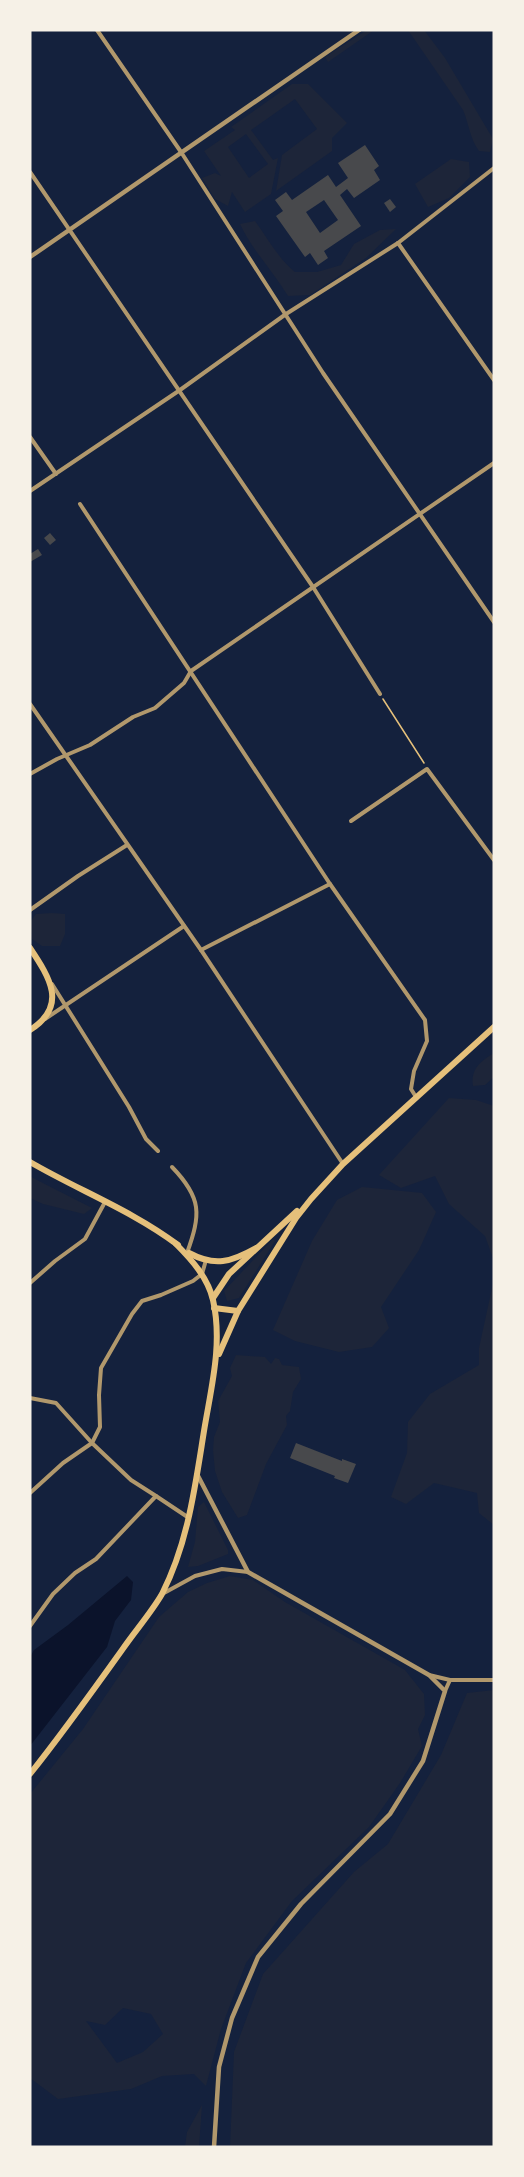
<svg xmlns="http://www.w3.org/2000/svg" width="524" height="2177" viewBox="0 0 524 2177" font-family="Lato,sans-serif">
<rect width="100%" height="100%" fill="#14213d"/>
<g fill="#1d2539" fill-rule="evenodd">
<path d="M367 30H374L328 62 325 57Z"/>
<path d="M408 30H424L445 58 493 139 490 152 479 151C470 139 469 124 463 110Z"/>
<path d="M292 84H308L347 123 332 138V151L276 191 282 155 317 129 295 99 251 130 273 160 278 158 271 194 245 212 232 192 228 206 215 199 202 178 215 173 221 176 204 151 235 130 231 127ZM246 134 268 164 249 178 228 147Z"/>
<path d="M451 159 469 162 470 177 449 198 428 207 415 184Z"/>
<path d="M255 221C269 240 277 257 295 272H317L341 265 354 244 380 230 396 229 366 258 310 295 288 296C273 271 252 250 240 224Z"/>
<path d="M52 913 65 914V934L60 946H42L32 939 30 922 36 914Z"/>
<path d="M494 1053V1077L485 1085 473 1086C470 1069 481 1061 494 1053Z"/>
<path d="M449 1098 476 1100 494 1106V1261L485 1236 449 1204 435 1176 401 1188 379 1175Z"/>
<path d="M30 1176 35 1179 92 1208 84 1214 43 1204 30 1198Z"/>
<path d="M362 1187 422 1193 436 1212 419 1250 381 1307 389 1328 372 1347 339 1352 295 1341 273 1330 312 1241 337 1200Z"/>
<path d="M273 1239 275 1241 239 1298 227 1301 224 1291Z"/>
<path d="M494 1279V1525L479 1513 477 1493 434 1483 406 1504 391 1497 407 1453 408 1422 430 1394 479 1365V1348Z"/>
<path d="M236 1355 265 1357 271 1364 275 1358 279 1359 282 1365 299 1367 301 1379 293 1392 290 1411 286 1416 287 1425 266 1464 247 1515 238 1518 222 1492 215 1471 213 1450 214 1437 220 1422 218 1401 232 1376 230 1368Z"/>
<path d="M204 1502 228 1550V1554L198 1566 188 1567 195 1542 198 1507Z"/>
<path d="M230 1576 253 1580 285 1602 405 1670 424 1694 425 1715 418 1729 422 1746 400 1783 369 1827 292 1901 246 1963 221 2029 206 2086 194 2074 162 2076 131 2089 58 2099 30 2078V1794L83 1729 159 1617 188 1592 207 1583ZM123 2008 151 2014 163 2034 143 2052 117 2063 86 2021 105 2025Z"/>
<path d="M494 1690V2147H230L234 2052 263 1974 354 1872 388 1844 441 1755 467 1693Z"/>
<path d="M202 2105 199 2147H185L187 2132Z"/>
</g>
<path fill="#0b132b" d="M127 1576 133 1582 131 1600 115 1621 107 1647 30 1746V1657L34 1650 68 1625Z"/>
<g fill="#48494c" fill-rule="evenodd">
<path d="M365 145 379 166 374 170 380 180 354 198 347 189 340 195 361 226 324 251 328 258 318 265 310 253 305 257 276 216 283 211 275 200 286 192 292 200 328 175 336 187 348 178 338 163ZM324 200 338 220 320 233 306 212Z"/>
<path d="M390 199 396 207 390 212 384 203Z"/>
<path d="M50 533 56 540 50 545 44 538Z"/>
<path d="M38 549 42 555 30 562V554Z"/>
<path d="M296 1443 342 1461V1459L356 1464 348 1483 334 1478 335 1476 290 1458Z"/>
</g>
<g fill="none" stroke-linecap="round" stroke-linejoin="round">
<path stroke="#e5c07b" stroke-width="1.5" d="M383 699 424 763"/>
<g stroke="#b1986c" stroke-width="4">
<path d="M97 30 181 152 323 373 494 622"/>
<path d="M30 172 313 587 380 694"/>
<path d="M398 243 494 380"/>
<path d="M30 437 56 474"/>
<path d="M30 491 180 390 286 314 398 243 494 168"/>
<path d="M80 504 330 884 425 1020 427 1041 414 1071 411 1089 416 1097"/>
<path d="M30 704 201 950 343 1164"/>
<path d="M30 774 57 759 90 745 133 717 155 708 184 683 191 671 494 463"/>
<path d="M351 821 427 769 494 860"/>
<path d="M30 910 78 876 127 845"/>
<path d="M201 950 330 884"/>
<path d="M52 984 129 1107 146 1139 158 1151"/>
<path d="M45 1019 184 926"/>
<path d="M172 1167C202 1198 201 1214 187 1253"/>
<path d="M30 1283 55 1261 85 1239 105 1202"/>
<path d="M30 1398 56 1403 92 1443 131 1480 156 1496"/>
<path d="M30 1493 63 1463 92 1443 100 1427 99 1395 101 1368 132 1314 142 1301 161 1295 193 1281 202 1274 206 1260"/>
<path d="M164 1593 195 1576 222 1569 248 1572"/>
<path d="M30 1626 53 1594 75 1573 96 1559 156 1496 189 1518"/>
<path d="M429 1675 450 1680H494"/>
<path d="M445 1691 450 1680"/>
</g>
<g stroke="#b1986c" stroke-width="4.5">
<path d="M30 257 359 30"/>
<path d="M197 1474 248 1572 429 1675 445 1691 423 1761 390 1814 301 1904 258 1957 232 2018 219 2067 214 2147"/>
</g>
<g stroke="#e5c07b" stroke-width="6">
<path d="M30 948C50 978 68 1006 30 1030"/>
<path d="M30 1162C80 1191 131 1210 178 1245"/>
<path d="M189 1253C215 1267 231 1262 256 1248"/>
<path d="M213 1298 229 1274 297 1211"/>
<path d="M214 1308 238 1311"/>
<path d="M219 1354 238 1311 296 1218 311 1199 343 1164 494 1027"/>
<path d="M30 1774C62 1734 92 1692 122 1650 135 1631 151 1613 162 1594 188 1543 195 1487 204 1431 211 1388 223 1344 213 1300 208 1278 192 1260 176 1244"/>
</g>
</g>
<rect width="524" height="2177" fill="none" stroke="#f6f1e7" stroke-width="63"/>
</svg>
